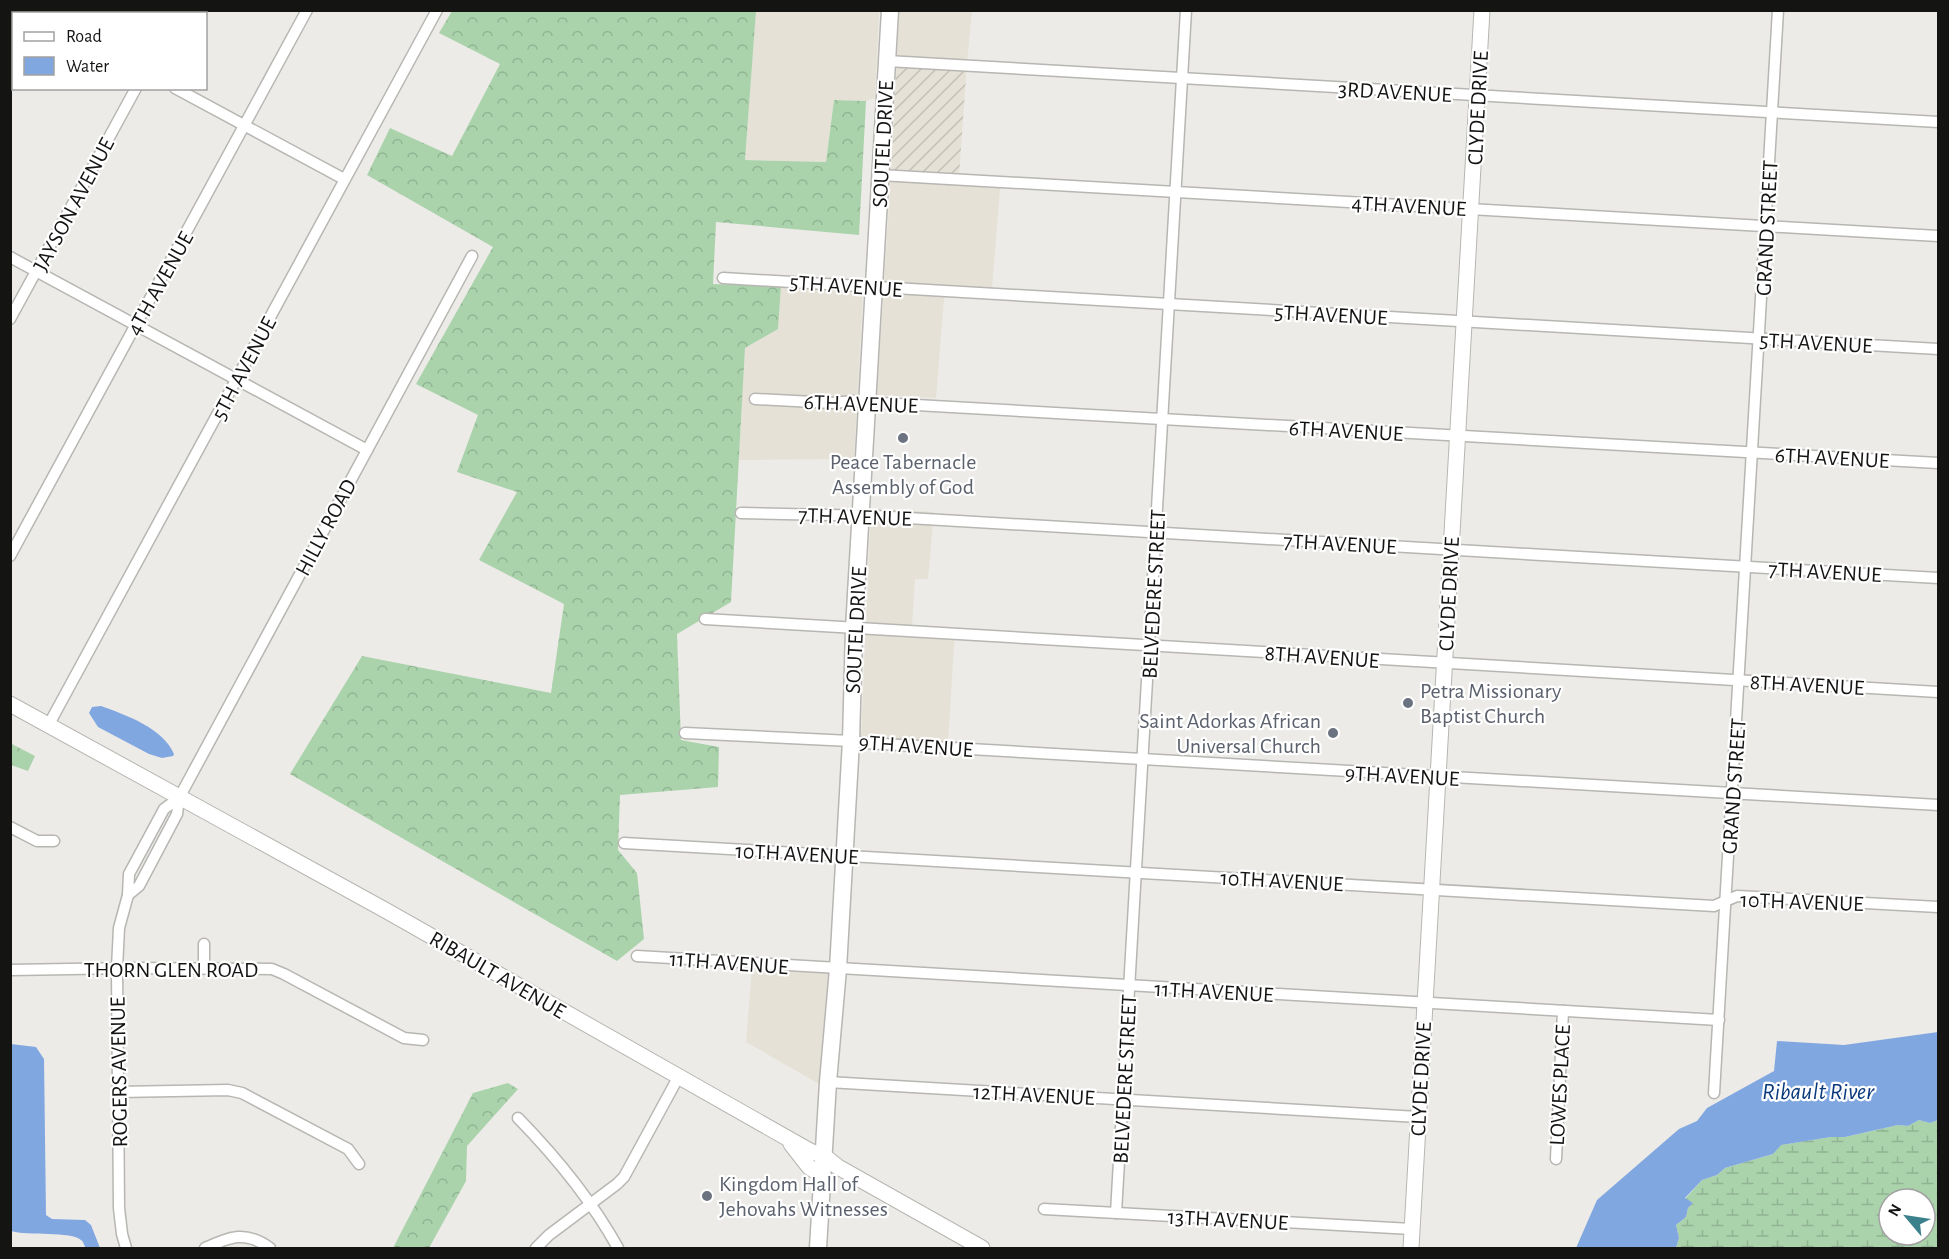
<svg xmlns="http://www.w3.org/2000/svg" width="1949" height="1259" viewBox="0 0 1949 1259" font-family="'Alegreya Sans',sans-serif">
<defs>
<pattern id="industrial-furrows" width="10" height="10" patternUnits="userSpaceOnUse" patternTransform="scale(1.5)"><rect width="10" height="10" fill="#e5e1d6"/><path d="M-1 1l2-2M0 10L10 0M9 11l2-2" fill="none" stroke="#c4c0b7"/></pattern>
<pattern id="forest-crowns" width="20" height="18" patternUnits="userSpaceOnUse" patternTransform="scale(1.5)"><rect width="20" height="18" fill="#aad3ac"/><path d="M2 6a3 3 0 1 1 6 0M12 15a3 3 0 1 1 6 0" fill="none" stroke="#91b493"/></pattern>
<pattern id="wetland-marsh" width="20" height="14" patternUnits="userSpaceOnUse" patternTransform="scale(1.5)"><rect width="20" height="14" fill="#aad3ac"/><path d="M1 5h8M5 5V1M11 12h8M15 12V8" fill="none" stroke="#91b493"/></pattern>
</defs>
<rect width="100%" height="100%" fill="#edebe7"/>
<g fill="#e5e1d6">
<path d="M756 11H879L875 98 866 101 834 100 826 162 745 160Z"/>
<path d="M899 11H972L967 63 897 57Z"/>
<path d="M891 172 1001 177 992 288 945 286 936 398 877 395Z"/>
<path d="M781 286 863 292 854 459 739 460 745 348 778 329Z"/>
<path d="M871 508 934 512 928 579H915L912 627 955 630 948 743 861 738Z"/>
<path d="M752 969 828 973 819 1084 746 1042Z"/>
</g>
<path fill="url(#industrial-furrows)" d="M897 57 967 63 959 176 891 172Z"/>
<g fill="url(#forest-crowns)">
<path d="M452 11H756L745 160 826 162 834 100 866 101 859 235 716 222 713 284 781 286 778 329 745 348 731 602 677 634 681 740 719 747 718 787 620 795 618 850 637 873 644 939 617 961 290 774 362 656 551 693 564 604 479 560 517 492 457 472 478 415 416 384 493 247 367 175 390 128 452 156 500 64 439 33Z"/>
<path d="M10 743 35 756 28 771 11 765Z"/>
<path d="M508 1083 518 1089 467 1146 466 1181 429 1248H393L473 1093Z"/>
</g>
<path fill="url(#wetland-marsh)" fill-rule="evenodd" d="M1919 1120 1930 1123 1938 1120V1248H1676L1679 1238 1676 1225 1686 1217 1688 1208 1693 1203 1685 1199 1702 1180 1717 1175 1725 1168 1773 1154 1780 1145 1831 1137H1845L1898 1125 1908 1126ZM1889 1199H1925V1235H1889Z"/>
<g fill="#81a7e1">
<path d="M101 706C126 715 163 728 174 754L173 756 162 758 149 754 98 727 89 713 92 707Z"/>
<path d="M1938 1032V1120L1930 1123 1919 1120 1908 1126 1898 1125 1845 1137H1831L1781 1145 1773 1154 1725 1168 1717 1175 1702 1180 1685 1198 1693 1203 1688 1208 1686 1217 1676 1225 1679 1238 1676 1248H1576L1597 1200 1679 1129 1697 1121 1707 1108 1774 1071 1777 1041 1844 1045Z"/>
<path d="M11 1044 36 1047 44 1059 46 1215 52 1219 85 1220 91 1225 100 1248H86C84 1246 84 1242 81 1240 72 1231 27 1236 11 1231Z"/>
</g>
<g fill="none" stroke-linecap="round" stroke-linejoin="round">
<g stroke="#b7b6b2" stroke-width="13">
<g id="street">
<path d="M32 10 33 14"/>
<path d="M42 14 47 10"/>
<path d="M176 14 177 10"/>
<path d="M10 34 14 32"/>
<path d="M887 61 1938 122"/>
<path d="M10 77 14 71"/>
<path d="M175 88 344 179"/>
<path d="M880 175 1938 236"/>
<path d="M10 257 367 450"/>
<path d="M723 278 1938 349"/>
<path d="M10 319 136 88"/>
<path d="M755 399 832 403 854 401 881 403 1938 463"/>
<path d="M741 513 874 516 1938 578"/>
<path d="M10 556 307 10"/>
<path d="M705 619 1938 692"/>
<path d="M48 726 437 10"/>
<path d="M685 733 851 741 865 743 1938 805"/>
<path d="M10 827 37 841H54"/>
<path d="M624 843 1714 906 1737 896 1938 907"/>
<path d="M128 895 139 886 177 814 179 798 472 256"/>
<path d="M204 944V968"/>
<path d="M637 956 1719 1020"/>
<path d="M10 970 130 968 272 969 284 974 404 1038 423 1040"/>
<path d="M828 1082 1418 1117"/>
<path d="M118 1092 228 1090 242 1093 348 1149 359 1164"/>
<path d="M1714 1093 1778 10"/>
<path d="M518 1118C556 1157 592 1201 618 1248"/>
<path d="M1556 1159 1563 1011"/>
<path d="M1044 1209 1412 1229"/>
<path d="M1116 1213 1186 10"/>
<path d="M126 1248 122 1234 119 1208 117 968 119 928 128 895 129 874 164 809 179 798"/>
<path d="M205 1248C230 1237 245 1230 270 1248"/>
<path d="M536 1248 549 1235 617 1184 624 1177 679 1076"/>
</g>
</g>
<g stroke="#b7b6b2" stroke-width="17">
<g id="secondary">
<path d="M10 704 385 910 810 1151 824 1156 838 1167 982 1248"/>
<path d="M791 1144 809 1167 822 1175"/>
<path d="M1411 1248 1482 10"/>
</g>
</g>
<g stroke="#b7b6b2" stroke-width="19">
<path id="primary" d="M818 1248 828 1082 838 969 851 741 854 629 890 10"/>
</g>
<use href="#street" stroke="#fff" stroke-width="10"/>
<use href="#secondary" stroke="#fff" stroke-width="15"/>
<use href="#primary" stroke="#fff" stroke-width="16"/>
</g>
<g fill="#6b7280" stroke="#fff" stroke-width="2">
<circle cx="903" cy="438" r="6"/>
<circle cx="1408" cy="703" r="6"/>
<circle cx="1333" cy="733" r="6"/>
<circle cx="707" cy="1196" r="6"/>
</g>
<g text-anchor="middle" stroke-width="4.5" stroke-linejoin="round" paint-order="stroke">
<g font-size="22" fill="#141413" stroke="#fff">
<text transform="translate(1395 91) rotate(3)" y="8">3RD AVENUE</text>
<text transform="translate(1477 108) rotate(-87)" y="8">CLYDE DRIVE</text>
<text transform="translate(882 144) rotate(-87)" y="8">SOUTEL DRIVE</text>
<text transform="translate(73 204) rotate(-62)" y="8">JAYSON AVENUE</text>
<text transform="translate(1409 205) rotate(3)" y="8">4TH AVENUE</text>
<text transform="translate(1766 228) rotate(-87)" y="8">GRAND STREET</text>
<text transform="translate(159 283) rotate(-61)" y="8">4TH AVENUE</text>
<text transform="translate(846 285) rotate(4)" y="8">5TH AVENUE</text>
<text transform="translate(1331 314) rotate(3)" y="8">5TH AVENUE</text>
<text transform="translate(1816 342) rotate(3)" y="8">5TH AVENUE</text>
<text transform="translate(243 368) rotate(-62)" y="8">5TH AVENUE</text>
<text transform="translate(861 403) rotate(2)" y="8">6TH AVENUE</text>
<text transform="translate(1346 430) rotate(3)" y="8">6TH AVENUE</text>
<text transform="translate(1832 457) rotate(3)" y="8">6TH AVENUE</text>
<text transform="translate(855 516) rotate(2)" y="8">7TH AVENUE</text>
<text transform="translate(325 527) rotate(-62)" y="8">HILLY ROAD</text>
<text transform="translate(1340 543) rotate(3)" y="8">7TH AVENUE</text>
<text transform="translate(1825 571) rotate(3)" y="8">7TH AVENUE</text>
<text transform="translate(1153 594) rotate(-87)" y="8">BELVEDERE STREET</text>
<text transform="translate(1448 594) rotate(-87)" y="8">CLYDE DRIVE</text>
<text transform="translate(855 630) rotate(-87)" y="8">SOUTEL DRIVE</text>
<text transform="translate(1322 656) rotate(4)" y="8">8TH AVENUE</text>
<text transform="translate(1807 684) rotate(3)" y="8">8TH AVENUE</text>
<text transform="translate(916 745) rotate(4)" y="8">9TH AVENUE</text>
<text transform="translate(1402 775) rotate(3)" y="8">9TH AVENUE</text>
<text transform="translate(1733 786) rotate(-86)" y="8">GRAND STREET</text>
<text transform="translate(797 853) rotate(3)" y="8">10TH AVENUE</text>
<text transform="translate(1282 880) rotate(3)" y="8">10TH AVENUE</text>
<text transform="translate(1802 901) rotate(2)" y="8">10TH AVENUE</text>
<text transform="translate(729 962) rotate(4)" y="8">11TH AVENUE</text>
<text x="171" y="977">THORN GLEN ROAD</text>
<text transform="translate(498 974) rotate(30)" y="8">RIBAULT AVENUE</text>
<text transform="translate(1214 991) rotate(3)" y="8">11TH AVENUE</text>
<text transform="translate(118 1072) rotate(-91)" y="8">ROGERS AVENUE</text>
<text transform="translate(1124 1079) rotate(-87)" y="8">BELVEDERE STREET</text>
<text transform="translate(1420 1079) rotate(-87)" y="8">CLYDE DRIVE</text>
<text transform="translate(1559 1085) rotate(-87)" y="8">LOWES PLACE</text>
<text transform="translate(1034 1094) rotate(3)" y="8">12TH AVENUE</text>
<text transform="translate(1228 1219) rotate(3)" y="8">13TH AVENUE</text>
</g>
<g font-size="22" fill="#5b616d" stroke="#fff" text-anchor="start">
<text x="903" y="469" text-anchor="middle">Peace Tabernacle<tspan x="903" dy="25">Assembly of God</tspan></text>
<text x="1420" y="698">Petra Missionary<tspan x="1420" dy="25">Baptist Church</tspan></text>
<text x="1321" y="728" text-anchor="end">Saint Adorkas African<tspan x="1321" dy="25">Universal Church</tspan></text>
<text x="719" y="1191">Kingdom Hall of<tspan x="719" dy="25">Jehovahs Witnesses</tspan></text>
</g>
<g font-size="24" font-style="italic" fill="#0a397d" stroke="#fff">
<text x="1818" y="1099">Ribault River</text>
</g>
</g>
<rect width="1949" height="1259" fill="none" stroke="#141413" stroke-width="24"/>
<rect x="12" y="12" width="195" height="78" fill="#ffffff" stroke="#a1a1a1" stroke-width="1.5"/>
<rect x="24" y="32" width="30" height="9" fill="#ffffff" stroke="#a1a1a1" stroke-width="1.5"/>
<text x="66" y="42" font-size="18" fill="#141413">Road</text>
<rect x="24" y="57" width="30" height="18" fill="#81a7e1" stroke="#a1a1a1" stroke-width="1.5"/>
<text x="66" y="72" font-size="18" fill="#141413">Water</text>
<g transform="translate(1907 1217) rotate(299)"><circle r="28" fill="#ffffff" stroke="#a1a1a1" stroke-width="1.5"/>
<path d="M0-4.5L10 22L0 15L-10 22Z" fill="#3a818b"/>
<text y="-9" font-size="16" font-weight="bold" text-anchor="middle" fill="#141413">N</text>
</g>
</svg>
